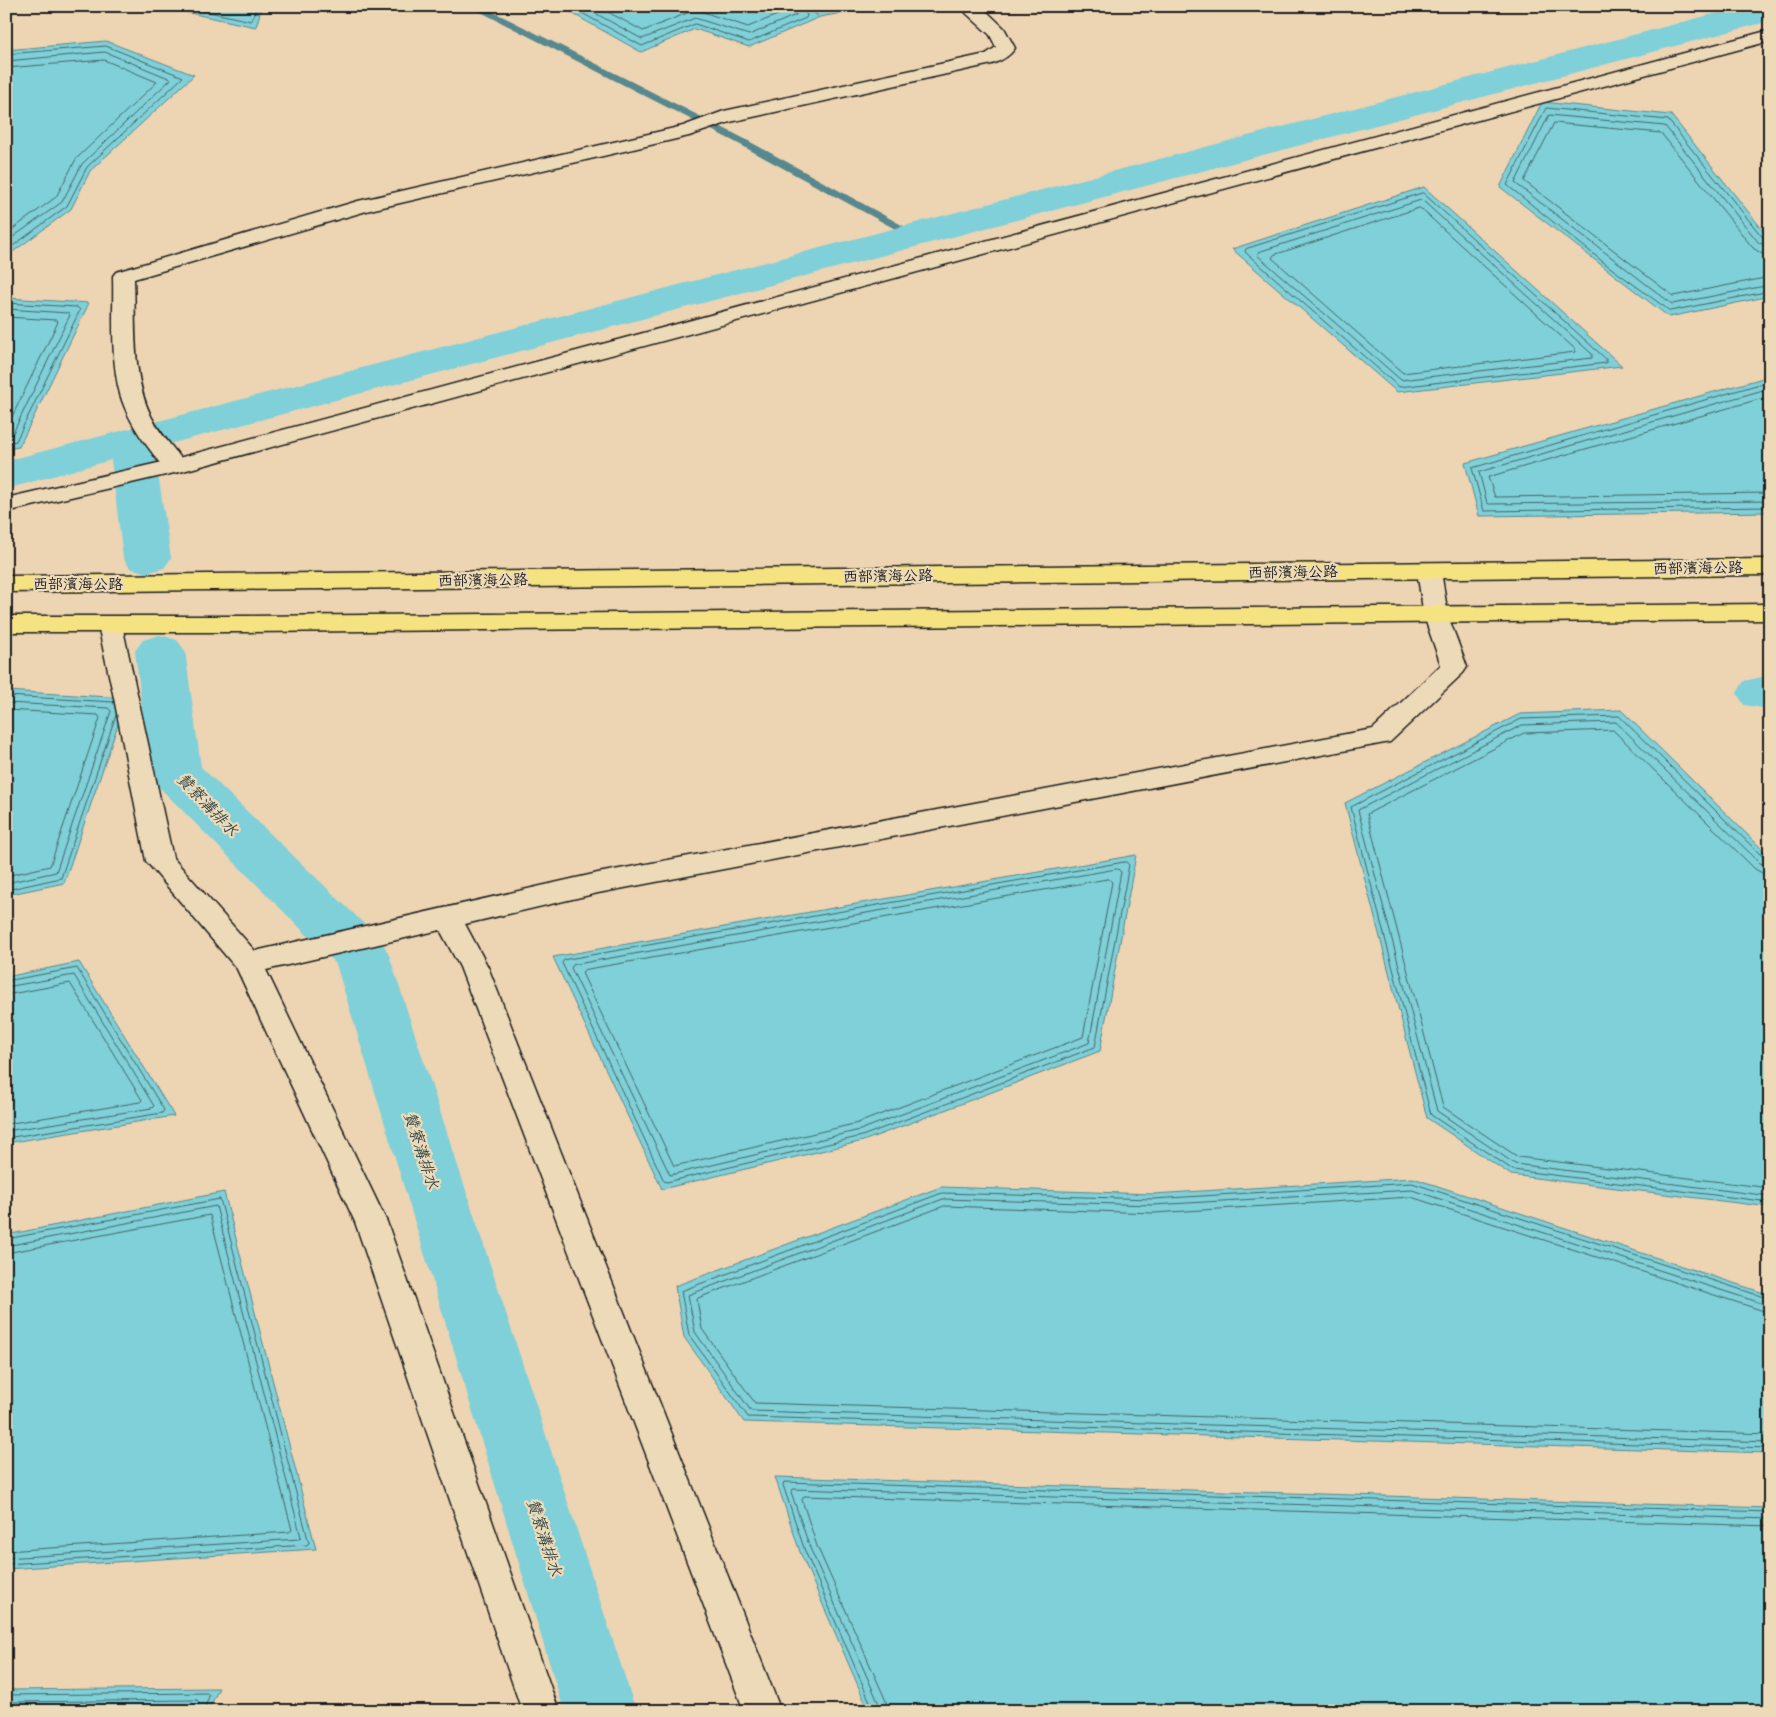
<svg xmlns="http://www.w3.org/2000/svg" width="1776" height="1717" viewBox="0 0 1776 1717" font-family="'Shantell Sans','LXGW WenKai TC',sans-serif">
<rect width="100%" height="100%" fill="#edd4b3"/>
<filter id="ink" filterUnits="userSpaceOnUse"><feTurbulence type="fractalNoise" baseFrequency=".02" numOctaves="2"/><feDisplacementMap in="SourceGraphic" scale="10" xChannelSelector="R" yChannelSelector="G"/><feConvolveMatrix kernelMatrix="1 2 1 2 8 2 1 2 1" color-interpolation-filters="sRGB"/></filter>
<g filter="url(#ink)">
<g fill="#7fd0d8" stroke="#57888d">
<path d="M156 6H262L256 27Z"/>
<path d="M559 6H804L818 16 810 6H881L820 17 749 47 695 29 641 52Z"/>
<path d="M106 41 194 75 90 171 71 209 10 254 6 253V50Z"/>
<path d="M1542 102 1671 115 1770 239V296L1669 317 1500 187Z"/>
<path d="M1424 187 1622 366 1397 392 1232 249Z"/>
<path d="M6 298 89 303 19 447 6 449Z"/>
<path d="M1770 376V512L1479 516 1465 463Z"/>
<path d="M6 691 127 698 64 883 6 895Z"/>
<path d="M1621 710 1770 857V1207L1511 1175 1427 1118 1345 803 1520 714Z"/>
<path d="M1136 855 1100 1051 863 1141 662 1189 553 957Z"/>
<path d="M79 962 174 1116 6 1143V977Z"/>
<path d="M1413 1178 1770 1295V1453L744 1422 684 1337 675 1286 941 1187 1153 1194Z"/>
<path d="M224 1192 316 1549 6 1569V1235Z"/>
<path d="M775 1477 1770 1508V1711H869L800 1552Z"/>
<path d="M219 1688 208 1711H6V1690Z"/>
</g>
<g fill="none" stroke-linecap="round" stroke-linejoin="round">
<g stroke="#446467" stroke-width="1">
<path d="M181 6 251 21 257 6"/>
<path d="M569 6 642 46 695 24 749 42 806 18 807 15 803 11 802 6"/>
<path d="M582 6 642 39 695 18 749 35 796 15V6"/>
<path d="M597 6 643 31 692 11H700L748 27 787 11 788 6"/>
<path d="M6 54 106 46 183 77 87 167 67 206 10 248H6"/>
<path d="M6 61 105 52 171 79 82 164 62 202 6 242"/>
<path d="M6 68 104 60 157 82 76 159 56 197 6 234"/>
<path d="M1423 193 1606 359V363L1399 387 1245 252 1246 249Z"/>
<path d="M1422 200 1592 354V358L1401 380 1257 255 1259 252Z"/>
<path d="M1420 208 1575 349V352L1403 373 1272 258 1274 255Z"/>
<path d="M1770 241 1764 239 1668 120 1546 108 1507 185 1607 265 1670 311 1770 291"/>
<path d="M1770 247 1759 243 1665 126 1549 115 1515 183 1672 304 1770 285"/>
<path d="M1770 255 1762 254 1753 248 1661 133 1554 123 1524 181 1673 296 1770 277"/>
<path d="M6 303 77 307 80 310 16 441 6 443"/>
<path d="M6 309 68 313 70 315 12 435 6 437"/>
<path d="M6 317 56 320 58 322 6 429"/>
<path d="M1770 381 1472 468 1484 511 1770 507"/>
<path d="M1770 388 1479 472 1487 503 1489 504 1770 501"/>
<path d="M1770 396 1488 477 1495 497 1770 493"/>
<path d="M6 696 114 702"/>
<path d="M6 703 108 708 111 711 56 872 6 883"/>
<path d="M6 710 98 715 100 718 50 866 6 876"/>
<path d="M1770 860 1764 858 1619 716 1521 719 1351 807 1431 1115 1513 1170 1770 1202"/>
<path d="M1126 862 1129 865 1095 1047 862 1136 667 1182 664 1181 562 963 564 960Z"/>
<path d="M1770 866 1760 863 1616 722 1522 725 1358 810 1437 1111 1515 1164 1770 1196"/>
<path d="M1118 869 1121 872 1089 1043 860 1130 670 1175 571 968 573 965Z"/>
<path d="M1770 874 1762 873 1755 869 1613 730 1524 733 1367 814 1443 1107 1518 1157 1770 1188"/>
<path d="M1109 879 1112 882 1083 1037 858 1123 674 1166 582 973 584 970Z"/>
<path d="M6 890 61 878 116 715"/>
<path d="M6 981 77 968 164 1110 162 1113 6 1138"/>
<path d="M6 987 74 975 154 1106 152 1108 6 1131"/>
<path d="M6 995 70 983 142 1100 140 1102 6 1124"/>
<path d="M6 1239 220 1199 309 1543 307 1545 6 1564"/>
<path d="M6 1246 216 1206 301 1537 299 1539 6 1558"/>
<path d="M6 1253 210 1215 292 1530 289 1532 6 1551"/>
<path d="M1770 1299 1412 1183 1153 1199 942 1193 681 1291 689 1335 748 1417 1770 1448"/>
<path d="M1770 1306 1412 1190 1153 1205 943 1199 688 1295 695 1332 751 1411 1770 1442"/>
<path d="M1770 1313 1411 1197 1154 1213 944 1206 698 1298 697 1300 702 1329 755 1403 1770 1434"/>
<path d="M6 1695 207 1693 209 1696 204 1711"/>
<path d="M6 1702 197 1700 199 1702 198 1711"/>
<path d="M6 1709 187 1707 190 1711"/>
<path d="M874 1711 805 1551 783 1485 784 1482 1770 1512"/>
<path d="M880 1711 879 1704 810 1548 791 1492 793 1489 1770 1519"/>
<path d="M887 1711 886 1701 817 1546 802 1500 804 1496 1770 1526"/>
</g>
<path fill="#57888d" fill-rule="evenodd" d="M469 6H482L743 138 920 235 918 237H910L735 142Z"/>
<g fill="#7fd0d8" fill-rule="evenodd">
<path d="M1744 6H1770V21L154 448 171 558 164 568 147 573 130 568 123 558 111 460 6 489V461Z"/>
<path d="M160 635 177 640 185 651 201 767 381 940 389 955 636 1711H564L336 964 158 786 150 773 135 651 143 640Z"/>
<path d="M1762 677H1770V709L1744 705 1737 693 1744 681Z"/>
</g>
<g stroke="#1c1c1c" stroke-width="3">
<g id="lane">
<path d="M963 6H981L1004 28 1015 48C1010 56 1001 61 992 64L730 122 689 136 370 210 134 279C136 324 131 374 151 416 160 435 175 449 187 466L183 471C167 475 160 464 151 451 138 434 126 415 120 394 110 357 114 314 113 276L116 272 358 201 683 126 724 111 986 54 996 47 990 35 966 13Z"/>
<path d="M1429 563 1438 566 1441 571 1448 616 1467 667 1463 673 1390 742 598 893 465 924 488 967 781 1711H744L460 967 440 930 266 970 387 1222 559 1711H522L355 1222 237 969 146 861 114 698 98 625 101 619 110 617 119 619 122 625 173 858 255 951 598 873 1373 729 1441 665 1424 616 1417 571 1420 566Z"/>
</g>
</g>
<g stroke="#1c1c1c" stroke-width="3">
<path id="secondary" d="M1770 30V41L183 471 6 512V498L171 460Z"/>
</g>
<g stroke="#1c1c1c" stroke-width="3">
<g id="primary">
<path d="M1770 559V575L6 592V576Z"/>
<path d="M1770 604V620L246 632H6V616H246Z"/>
</g>
</g>
<use href="#lane" fill="#eddab8" fill-rule="evenodd"/>
<use href="#secondary" fill="#eddab8" fill-rule="evenodd"/>
<use href="#primary" fill="#f5e382" fill-rule="evenodd"/>
</g>
</g>
<g text-anchor="middle" stroke-width="4.5" stroke-linejoin="round" paint-order="stroke">
<g font-size="15" fill="#1c1c1c" stroke="#eddab8">
<text transform="translate(1698 568) rotate(-1)" y="5">西部濱海公路</text>
<text transform="translate(1293 572) rotate(-1)" y="5">西部濱海公路</text>
<text transform="translate(888 576) rotate(-1)" y="5">西部濱海公路</text>
<text transform="translate(483 580) rotate(-1)" y="5">西部濱海公路</text>
<text x="78" y="589">西部濱海公路</text>
</g>
<g font-size="16" font-style="italic" fill="#35494b" stroke="#eddab8">
<text transform="translate(208 804) rotate(46)" y="6">贊寮溝排水</text>
<text transform="translate(422 1150) rotate(72)" y="6">贊寮溝排水</text>
<text transform="translate(545 1537) rotate(72)" y="6">贊寮溝排水</text>
</g>
</g>
<rect width="1776" height="1717" fill="none" stroke="#eddab8" stroke-width="25"/>
<rect x="12" y="12" width="1751" height="1692" fill="none" stroke="#1c1c1c" stroke-width="2" filter="url(#ink)"/>
</svg>
